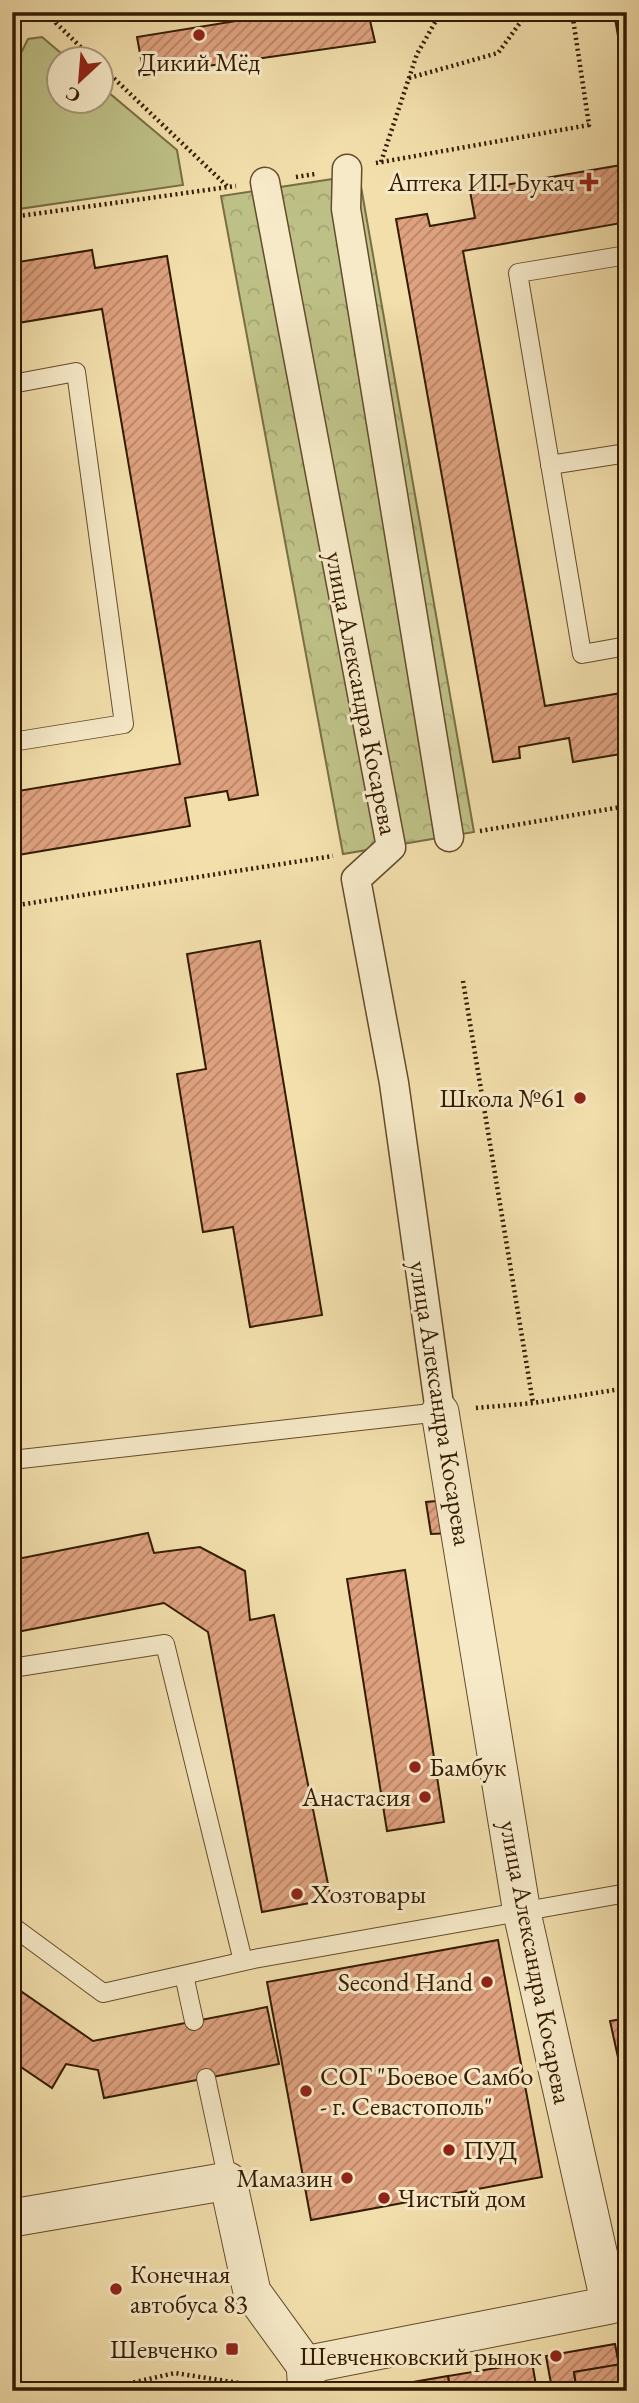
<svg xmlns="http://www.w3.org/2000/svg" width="639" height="2403" viewBox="0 0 639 2403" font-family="'EB Garamond',serif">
<defs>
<pattern id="park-crowns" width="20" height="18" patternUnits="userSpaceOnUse" patternTransform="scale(1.75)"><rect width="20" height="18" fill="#bec187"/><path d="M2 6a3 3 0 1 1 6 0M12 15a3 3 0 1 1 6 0" fill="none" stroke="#a4a573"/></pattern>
<pattern id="building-hatch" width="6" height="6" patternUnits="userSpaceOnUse" patternTransform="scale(1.75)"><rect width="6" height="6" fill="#dfa280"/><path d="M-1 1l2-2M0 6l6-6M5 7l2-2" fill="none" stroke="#b68366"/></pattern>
</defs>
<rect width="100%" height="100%" fill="#f2dfac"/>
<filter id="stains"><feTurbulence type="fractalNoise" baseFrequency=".00286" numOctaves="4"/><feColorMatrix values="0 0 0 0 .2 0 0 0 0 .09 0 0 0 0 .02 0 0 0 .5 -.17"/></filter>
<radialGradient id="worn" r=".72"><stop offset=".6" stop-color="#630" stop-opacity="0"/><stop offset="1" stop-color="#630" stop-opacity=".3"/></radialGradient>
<path fill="#bec187" stroke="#796e44" stroke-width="2" d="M42 37 68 59 60 60V102H102V87L177 150 183 185 12 210V71L28 39Z"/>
<path fill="url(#park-crowns)" stroke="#796e44" stroke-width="2" d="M359 175 474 832 343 854 221 196Z"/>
<g fill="url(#building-hatch)" stroke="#341b00" stroke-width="2">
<path d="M292 12H368L375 42 144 75 137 37Z"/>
<path d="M627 16V77L625 78 615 18Z"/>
<path d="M627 164V222L463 251 545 706 627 692V753L573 762 569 738 519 747 520 758 493 762 396 219 427 214 430 226 475 218 470 191Z"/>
<path d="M92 250 95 268 167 256 258 795 229 800 227 791 185 798 190 826 12 856V792L180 764 102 309 12 324V263Z"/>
<path d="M260 941 322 1315 250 1327 233 1227 203 1232 177 1074 206 1069 187 954Z"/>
<path d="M448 1500 452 1533 431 1534 426 1502Z"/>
<path d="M148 1533 154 1553 200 1547 245 1571 250 1620 274 1615 331 1899 262 1912 208 1632 164 1603 12 1633V1560Z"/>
<path d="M405 1570 444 1822 387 1831 347 1579Z"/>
<path d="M498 1940 542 2177 311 2220 267 1982Z"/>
<path d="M12 1985 93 2041 267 2007 279 2064 104 2098 98 2070 66 2064 52 2088 12 2061Z"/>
<path d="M627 2018V2061L619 2062 610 2021Z"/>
<path d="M615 2344 619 2365 574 2372 576 2385 552 2389 546 2356Z"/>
<path d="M532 2362 537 2391H450L448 2376Z"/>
<path d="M627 2363V2391H577L574 2372Z"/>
<path d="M448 2376 450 2391H372L373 2389Z"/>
</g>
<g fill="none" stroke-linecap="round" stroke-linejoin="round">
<g stroke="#644c2b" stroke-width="20">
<g id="service">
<path d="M627 255 518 273 582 654 627 646"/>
<path d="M12 384 76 372 124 724 12 742"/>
<path d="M550 465 627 453"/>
<path d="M12 1460 440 1412"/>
<path d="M12 1668 165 1644 243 1961"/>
<path d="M12 1926 103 1993 254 1959 627 1893"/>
<path d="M184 1975 194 2021"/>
<path d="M206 2078 228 2181"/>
</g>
</g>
<g stroke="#644c2b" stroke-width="31">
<g id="pedestrian">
<path d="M347 169 346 209 449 837"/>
<path d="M265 182 391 847 356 879 394 1083 440 1412"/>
</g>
</g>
<g stroke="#644c2b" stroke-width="39">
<g id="minor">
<path d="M12 2218 228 2181 252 2292 305 2365"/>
<path d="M307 2391 305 2365 610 2305 522 1913 440 1412"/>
</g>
</g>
<g stroke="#341b00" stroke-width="4.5" stroke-dasharray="2 3.5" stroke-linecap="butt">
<path d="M53 12 56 23 94 60"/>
<path d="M102 67 228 187"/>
<path d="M409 78 498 53 528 12"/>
<path d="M381 162 417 54 441 12"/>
<path d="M376 163 589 125 572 12"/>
<path d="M296 177 315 174"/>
<path d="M12 217 236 186"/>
<path d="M480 831 627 806"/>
<path d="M12 906 333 856"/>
<path d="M463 981 533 1403"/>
<path d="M476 1408 533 1403 627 1388"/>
<path d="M96 2391 175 2373 271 2388"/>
</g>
<use href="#service" stroke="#f7eac9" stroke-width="18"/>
<use href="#pedestrian" stroke="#f7eac9" stroke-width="28"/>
<use href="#minor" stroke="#f7eac9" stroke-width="37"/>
</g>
<g fill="#8f2418" stroke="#f7eac9" stroke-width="2.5">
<circle cx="199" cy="35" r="7"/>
<path d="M585.5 171.5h7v7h7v7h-7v7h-7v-7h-7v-7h7z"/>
<circle cx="580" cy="1098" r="7"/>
<circle cx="415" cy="1767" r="7"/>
<circle cx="425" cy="1797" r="7"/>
<circle cx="297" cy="1894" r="7"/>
<circle cx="487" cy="1982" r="7"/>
<circle cx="306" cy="2091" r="7"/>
<circle cx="449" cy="2150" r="7"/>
<circle cx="347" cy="2178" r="7"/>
<circle cx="384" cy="2198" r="7"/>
<circle cx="116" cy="2289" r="7"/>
<rect x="225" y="2342" width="14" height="14" rx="3.5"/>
<circle cx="556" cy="2356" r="7"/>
</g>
<g text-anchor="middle" stroke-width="6" stroke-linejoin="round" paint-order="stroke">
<g font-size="26" fill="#341b00" stroke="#f7eac9" text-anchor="end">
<text x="199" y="71" text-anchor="middle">Дикий Мёд</text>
<text x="575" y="191">Аптека ИП Букач</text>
<text x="566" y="1107">Школа №61</text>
<text x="429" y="1776" text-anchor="start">Бамбук</text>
<text x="411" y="1806">Анастасия</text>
<text x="311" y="1903" text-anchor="start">Хозтовары</text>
<text x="473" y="1991">Second Hand</text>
<text x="320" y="2085" text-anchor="start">СОГ "Боевое Самбо<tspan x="320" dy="30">- г. Севастополь"</tspan></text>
<text x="463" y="2159" text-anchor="start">ПУД</text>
<text x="333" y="2187">Мамазин</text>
<text x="398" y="2207" text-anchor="start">Чистый дом</text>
<text x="130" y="2283" text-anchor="start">Конечная<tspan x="130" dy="30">автобуса 83</tspan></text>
<text x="218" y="2358">Шевченко</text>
<text x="542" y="2365">Шевченковский рынок</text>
</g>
<g font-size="26" fill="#341b00" stroke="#f7eac9">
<text transform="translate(362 693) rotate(79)" y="9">улица Александра Косарева</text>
<text transform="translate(441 1403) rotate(81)" y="9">улица Александра Косарева</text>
<text transform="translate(536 1962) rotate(79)" y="9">улица Александра Косарева</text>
</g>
</g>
<rect width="639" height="2403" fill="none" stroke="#f2dfac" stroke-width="42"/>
<rect x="14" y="14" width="611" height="2375" fill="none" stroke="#341b00" stroke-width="3.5"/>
<rect x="21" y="21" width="597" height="2361" fill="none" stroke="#341b00" stroke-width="2"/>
<g transform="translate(80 80) rotate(206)"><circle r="33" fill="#f7eac9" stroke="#a99779" stroke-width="2"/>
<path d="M0-5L12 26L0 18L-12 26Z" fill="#8f2418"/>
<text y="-10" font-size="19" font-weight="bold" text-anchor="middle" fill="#341b00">С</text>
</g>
<rect width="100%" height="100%" filter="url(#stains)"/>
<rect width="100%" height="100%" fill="url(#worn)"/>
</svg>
